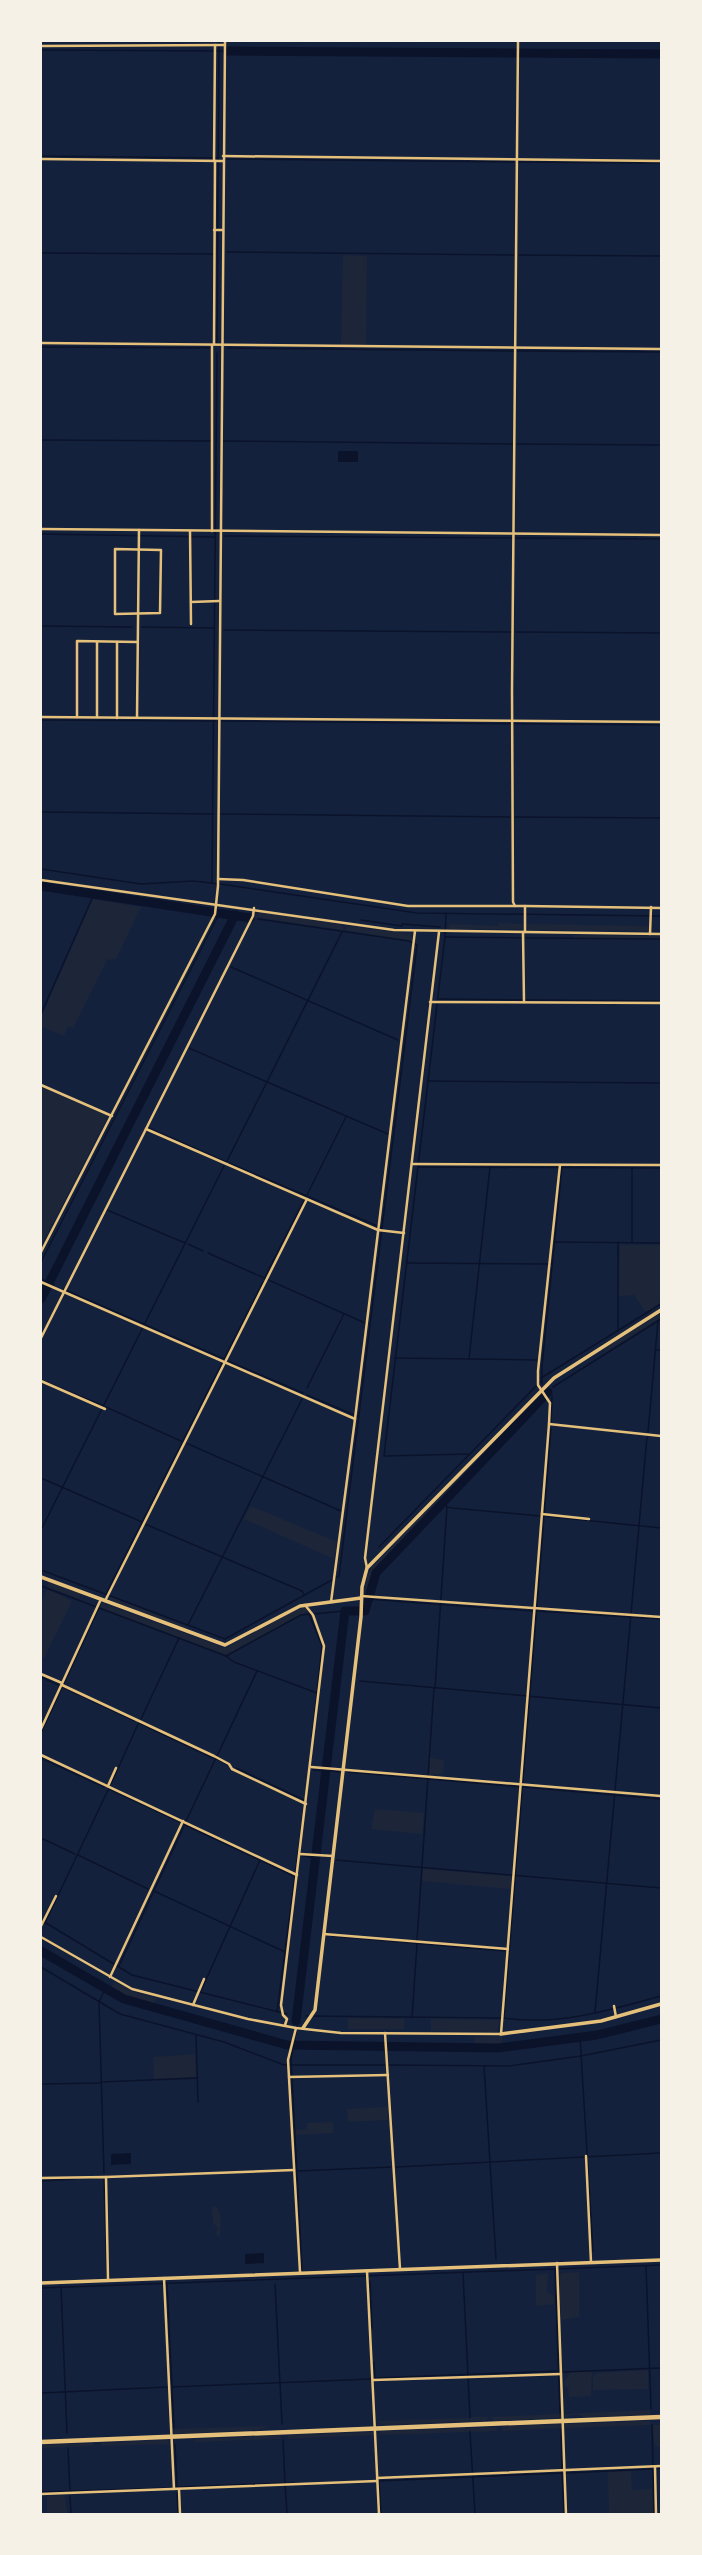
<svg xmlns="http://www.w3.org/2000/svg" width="702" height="2555" viewBox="0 0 702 2555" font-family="'Space Grotesk',sans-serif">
<rect width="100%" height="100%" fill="#14213d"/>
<g fill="#1d2539">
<path d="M343 255 367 256 366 345H341Z"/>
<path d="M93 899 141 907 116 959 107 960 73 1028 68 1026 64 1036 41 1026V1018Z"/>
<path d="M260 912 342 925 343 930 254 917Z"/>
<path d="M499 923 522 924 524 927 522 929H450L448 927 450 924 498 926Z"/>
<path d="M526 924 649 926 648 931 529 930Z"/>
<path d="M347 926 411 934 412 941 345 930Z"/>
<path d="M574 935 661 936V939L573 938Z"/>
<path d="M41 1087 108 1116 41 1246Z"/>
<path d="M620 1245H661V1302L646 1312 634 1295 619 1296Z"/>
<path d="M661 1313V1317L606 1352 604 1349Z"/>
<path d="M458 1478H464L377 1568 370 1579 367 1595 365 1593 367 1577 373 1566Z"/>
<path d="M251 1506 337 1542 334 1559 244 1519Z"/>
<path d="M48 1582 81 1594 79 1599 47 1587Z"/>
<path d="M47 1589 72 1601 44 1658 41 1657V1602Z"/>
<path d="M109 1596 188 1627 186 1629 110 1600Z"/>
<path d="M102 1603 225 1648 298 1609 305 1607 308 1611 226 1655 100 1607Z"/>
<path d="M430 1758 444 1760 443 1774 429 1775Z"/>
<path d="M375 1809 424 1813 422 1834 371 1829Z"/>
<path d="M423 1869 511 1876V1889L422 1881Z"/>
<path d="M114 1982 133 1992 156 1998 154 2006 134 2001 110 1989Z"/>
<path d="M348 2018 404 2019V2029H348Z"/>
<path d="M431 2019 499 2020 497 2032 431 2031Z"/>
<path d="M502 2036V2045H476L474 2037Z"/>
<path d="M195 2054 196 2077 154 2079 153 2057Z"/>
<path d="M387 2107 388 2120 348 2122 347 2109Z"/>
<path d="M333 2122V2133L296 2135V2130L307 2129V2123Z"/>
<path d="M212 2206H216L221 2216 220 2235 218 2236 216 2234 218 2228 213 2223Z"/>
<path d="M579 2272V2317L561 2320 559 2280 561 2273Z"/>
<path d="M548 2273 547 2292 554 2296V2304L536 2306V2275Z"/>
<path d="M648 2370V2389L593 2390V2376L597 2373Z"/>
<path d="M570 2372H592L591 2396 569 2397 568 2387H565V2381Z"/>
<path d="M650 2410V2415L583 2417 580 2415H571L566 2418 564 2414Z"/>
<path d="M559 2414V2418L494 2421 491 2417Z"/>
<path d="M471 2417H489L485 2421 381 2425 378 2421 468 2418 469 2421Z"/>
<path d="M650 2421V2425L564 2428V2424Z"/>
<path d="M559 2424 560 2428 502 2431 503 2426Z"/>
<path d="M652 2425H661V2447L655 2446Z"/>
<path d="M270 2426 258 2430 175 2434V2429Z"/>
<path d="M496 2427 497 2431 471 2432 470 2428 469 2432 380 2435 381 2431Z"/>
<path d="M372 2432 374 2435 288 2439V2435Z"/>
<path d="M280 2435 281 2439 195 2442V2439Z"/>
<path d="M167 2440 169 2444 101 2446V2443Z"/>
<path d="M93 2443V2446L70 2447 69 2444 66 2447 41 2448V2445Z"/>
<path d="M631 2471 632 2490 652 2489 653 2514H609L608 2472Z"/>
<path d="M65 2495 67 2514H47V2496Z"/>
</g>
<g fill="#0b132b">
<rect x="338" y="451" width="20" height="11"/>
<path d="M131 2153V2164L111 2165V2154Z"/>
<path d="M264 2253V2263L245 2264V2254Z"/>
</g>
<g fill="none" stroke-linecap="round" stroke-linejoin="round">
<g stroke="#0b132b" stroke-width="1.5">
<path d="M41 50 222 51"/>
<path d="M41 156 219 158"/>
<path d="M227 159 514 162"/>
<path d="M518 162 661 163"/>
<path d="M227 252 514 255"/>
<path d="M41 253 215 254"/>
<path d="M519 255 661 256"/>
<path d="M217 345 219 41"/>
<path d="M41 347 211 348"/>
<path d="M227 348 514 351"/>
<path d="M517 351 661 352"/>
<path d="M41 440 211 441"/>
<path d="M223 441 512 444"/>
<path d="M517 444 661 445"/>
<path d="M41 534 215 537"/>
<path d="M225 536 512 538"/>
<path d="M516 538 661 539"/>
<path d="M41 626 132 627"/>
<path d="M142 627 214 628"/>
<path d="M224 630 511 632"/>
<path d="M516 632 661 633"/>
<path d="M41 720 216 721"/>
<path d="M221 721 661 725"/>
<path d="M41 812 214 814"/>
<path d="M221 814 510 817"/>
<path d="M515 817 661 818"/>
<path d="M41 869 141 884 193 881 220 884 417 913 661 916"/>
<path d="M212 883 217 353"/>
<path d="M446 913 445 937 384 1456 468 1454"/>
<path d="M361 920 402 926V924L440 927"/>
<path d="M445 937 521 938"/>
<path d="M526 938 661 939"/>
<path d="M231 967 398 1040"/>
<path d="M438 999 661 1001"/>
<path d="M41 1014 94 894"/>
<path d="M189 1048 267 1082 342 932"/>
<path d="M428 1081 661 1083"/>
<path d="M149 1128 226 1162"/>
<path d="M226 1163 267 1082 388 1134"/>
<path d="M229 1163 382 1228"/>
<path d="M418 1167 661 1168"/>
<path d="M306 1197 346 1117"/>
<path d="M107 1210 185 1243"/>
<path d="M555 1242 661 1243"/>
<path d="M632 1242V1168"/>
<path d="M188 1244 203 1251"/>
<path d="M208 1253 365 1323"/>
<path d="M41 1262 220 912"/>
<path d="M407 1263 552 1264"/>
<path d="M41 1279 54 1285"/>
<path d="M264 1279 304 1200"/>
<path d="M63 1289 224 1359 263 1282"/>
<path d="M618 1330V1242"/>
<path d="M656 1350H661"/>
<path d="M395 1358 537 1360"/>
<path d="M469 1359 490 1167"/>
<path d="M228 1361 303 1393"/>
<path d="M541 1378 661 1304"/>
<path d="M41 1380 104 1406"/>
<path d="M542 1384V1366L562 1168"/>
<path d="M553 1387 661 1319"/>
<path d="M307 1388 344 1314"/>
<path d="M307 1395 359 1417"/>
<path d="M106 1407 183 1442"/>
<path d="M551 1422 552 1396"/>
<path d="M648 1432 658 1321"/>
<path d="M186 1443 341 1511"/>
<path d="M41 1478 142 1522"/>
<path d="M443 1502 447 1507 452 1508 540 1516"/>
<path d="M544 1516 661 1528"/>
<path d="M145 1524 302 1591 304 1595"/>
<path d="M41 1530 224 1166"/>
<path d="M379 1547 541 1381"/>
<path d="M41 1570 225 1639 339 1576 417 945 409 941 258 919"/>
<path d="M41 1586 226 1656 301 1615 310 1614"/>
<path d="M106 1594 222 1363"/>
<path d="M367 1599 532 1611"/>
<path d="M537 1611 661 1619"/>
<path d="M309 1614 322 1646 312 1737"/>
<path d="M313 1614 345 1611"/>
<path d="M188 1625 302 1399"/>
<path d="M226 1656 234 1662 317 1693"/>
<path d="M41 1677 135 1721"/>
<path d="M360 1681 661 1708"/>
<path d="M435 1688 447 1507"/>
<path d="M141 1719 179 1638"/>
<path d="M139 1723 213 1758"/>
<path d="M41 1733 99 1608"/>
<path d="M217 1756 257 1671"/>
<path d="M41 1758 104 1787"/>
<path d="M215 1758 227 1764"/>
<path d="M236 1768 304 1800"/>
<path d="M313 1770 326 1771"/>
<path d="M326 1770 339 1772"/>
<path d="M348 1772 661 1799"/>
<path d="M111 1784 139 1722"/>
<path d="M109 1789 180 1822"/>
<path d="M186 1821 216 1758"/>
<path d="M185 1825 260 1860"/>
<path d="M41 1838 75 1854"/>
<path d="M78 1855 148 1889"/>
<path d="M303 1856 316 1858"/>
<path d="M336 1860 661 1888"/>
<path d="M154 1891 285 1952"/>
<path d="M41 1920 132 1975 287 2014"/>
<path d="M45 1923 109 1788"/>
<path d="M332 1936 505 1951"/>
<path d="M417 1940 434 1688"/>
<path d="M119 1966 185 1824"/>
<path d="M41 1967 120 2014 224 2042 284 2065H385"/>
<path d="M200 1993 260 1860 294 1876"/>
<path d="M277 2012 305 1799"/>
<path d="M595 2012 647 1437"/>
<path d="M306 2016 504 2018C558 2026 610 2010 661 1996"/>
<path d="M504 2017 551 1429"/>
<path d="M412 2018 417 1944"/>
<path d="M296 2032 291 2059 302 2270"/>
<path d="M196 2035 198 2102"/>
<path d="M580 2037 593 2251"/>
<path d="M389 2065 509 2066 581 2056 661 2040"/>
<path d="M484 2066 496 2259"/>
<path d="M101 2082 198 2078"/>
<path d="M41 2084 101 2083"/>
<path d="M396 2167 661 2153"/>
<path d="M297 2171 391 2167"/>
<path d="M104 2173 99 2002 105 1989"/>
<path d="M104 2179 107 2278"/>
<path d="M41 2181 75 2179"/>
<path d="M646 2266 651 2409"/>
<path d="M555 2269 560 2413"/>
<path d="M463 2273 470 2417"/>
<path d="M370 2281 372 2328"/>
<path d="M167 2283 172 2387 371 2379"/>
<path d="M275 2284 282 2424"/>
<path d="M61 2287 67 2433"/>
<path d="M41 2288 661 2265"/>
<path d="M374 2362 375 2378"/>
<path d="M563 2372 661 2368"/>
<path d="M375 2378 558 2371"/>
<path d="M172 2388 174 2428"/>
<path d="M41 2393 168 2387"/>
<path d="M652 2425 653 2467"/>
<path d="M561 2429 562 2471"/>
<path d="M470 2432 475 2514"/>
<path d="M175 2444 177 2487 285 2483 283 2440"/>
<path d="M68 2449 70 2491"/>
<path d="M655 2469 661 2468"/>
<path d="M566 2473 653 2469 654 2514"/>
<path d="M379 2481 562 2473 564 2514"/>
<path d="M379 2481 381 2514"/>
<path d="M41 2492 170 2488"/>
<path d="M177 2493 178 2514"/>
<path d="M70 2496 71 2514"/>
<path d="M287 2514 285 2483H299"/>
</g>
<g stroke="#0b132b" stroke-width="9">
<path d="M227 51 661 54"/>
<path d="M41 886 250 918"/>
<path d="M41 1299 235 915"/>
<path d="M41 1951 124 1999 287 2045 498 2048 597 2035 661 2019"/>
<path d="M296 2021 345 1611H365L376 1573 548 1392"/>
</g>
<g stroke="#e5c07b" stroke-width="2.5">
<path d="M518 41 512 690 513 902 515 906H525V932"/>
<path d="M41 46 224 45"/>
<path d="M223 156 661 161"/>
<path d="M41 159 223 161"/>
<path d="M214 161 215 45"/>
<path d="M214 230H223"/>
<path d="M41 343 661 349"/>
<path d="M214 344 215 161"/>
<path d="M41 529 661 535"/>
<path d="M190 531 191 624"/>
<path d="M212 531V345"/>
<path d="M115 549 161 550 160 613 115 614Z"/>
<path d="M191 602 219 601"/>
<path d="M41 717 661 722"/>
<path d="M77 717V641L137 642"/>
<path d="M97 717V642"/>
<path d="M137 717 139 530"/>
<path d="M117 718V642"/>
<path d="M218 879 243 880 408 906H515"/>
<path d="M41 880 394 930 661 934"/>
<path d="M525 906 661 908"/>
<path d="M523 932 524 1002"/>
<path d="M650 934 651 907"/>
<path d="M430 1002 661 1003"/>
<path d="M41 1085 112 1116"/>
<path d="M146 1129 378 1230 404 1233"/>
<path d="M412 1164 661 1165"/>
<path d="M41 1252 215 914 218 886 225 41"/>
<path d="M41 1282 355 1419 331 1602"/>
<path d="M41 1338 253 916 254 908"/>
<path d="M41 1381 105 1409"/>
<path d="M355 1419 415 931"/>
<path d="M549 1424 661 1436"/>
<path d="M542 1514 589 1519"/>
<path d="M367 1568 365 1558 439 932"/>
<path d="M361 1596 661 1617"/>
<path d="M105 1601 307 1199"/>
<path d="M41 1674 62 1683"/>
<path d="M62 1685 214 1756 229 1764 232 1769 306 1804"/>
<path d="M41 1729 101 1599"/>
<path d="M41 1755 297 1875"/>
<path d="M311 1767 661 1796"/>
<path d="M108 1786 116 1768"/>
<path d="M300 1854 333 1856"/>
<path d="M41 1926 56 1896"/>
<path d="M324 1934 508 1949"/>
<path d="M41 1937 132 1989 248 2019 296 2028 341 2033 501 2034 549 1424 550 1403 538 1385V1371L560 1165"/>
<path d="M110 1977 183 1821"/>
<path d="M193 2005 204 1979"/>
<path d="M614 2006 616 2017"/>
<path d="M285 2025 287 2019 283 2015 281 2005 324 1646 313 1615 305 1605"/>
<path d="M296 2028 288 2060 300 2272"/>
<path d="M385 2033 400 2269"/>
<path d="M289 2077 388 2075"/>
<path d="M586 2156 591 2262"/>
<path d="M106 2177 294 2170"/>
<path d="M41 2178 106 2177 108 2280"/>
<path d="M557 2263 566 2514"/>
<path d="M367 2271 379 2514"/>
<path d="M164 2278 174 2489"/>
<path d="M373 2380 561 2374"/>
<path d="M655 2467 656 2514"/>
<path d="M377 2478 661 2466"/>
<path d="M179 2489 180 2514"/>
<path d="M41 2494 377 2481"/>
</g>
<g stroke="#e5c07b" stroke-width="3.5">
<path d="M41 1577 225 1645 300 1606 361 1598"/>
<path d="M303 2028 315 2010 361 1617 362 1587 367 1568 554 1378 661 1310"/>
<path d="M501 2034 601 2021 661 2004"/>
<path d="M41 2283 661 2260"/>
</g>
<path stroke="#e5c07b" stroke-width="4.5" d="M41 2442 661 2417"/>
</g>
<rect width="702" height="2555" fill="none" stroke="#f6f1e7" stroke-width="84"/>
</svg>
